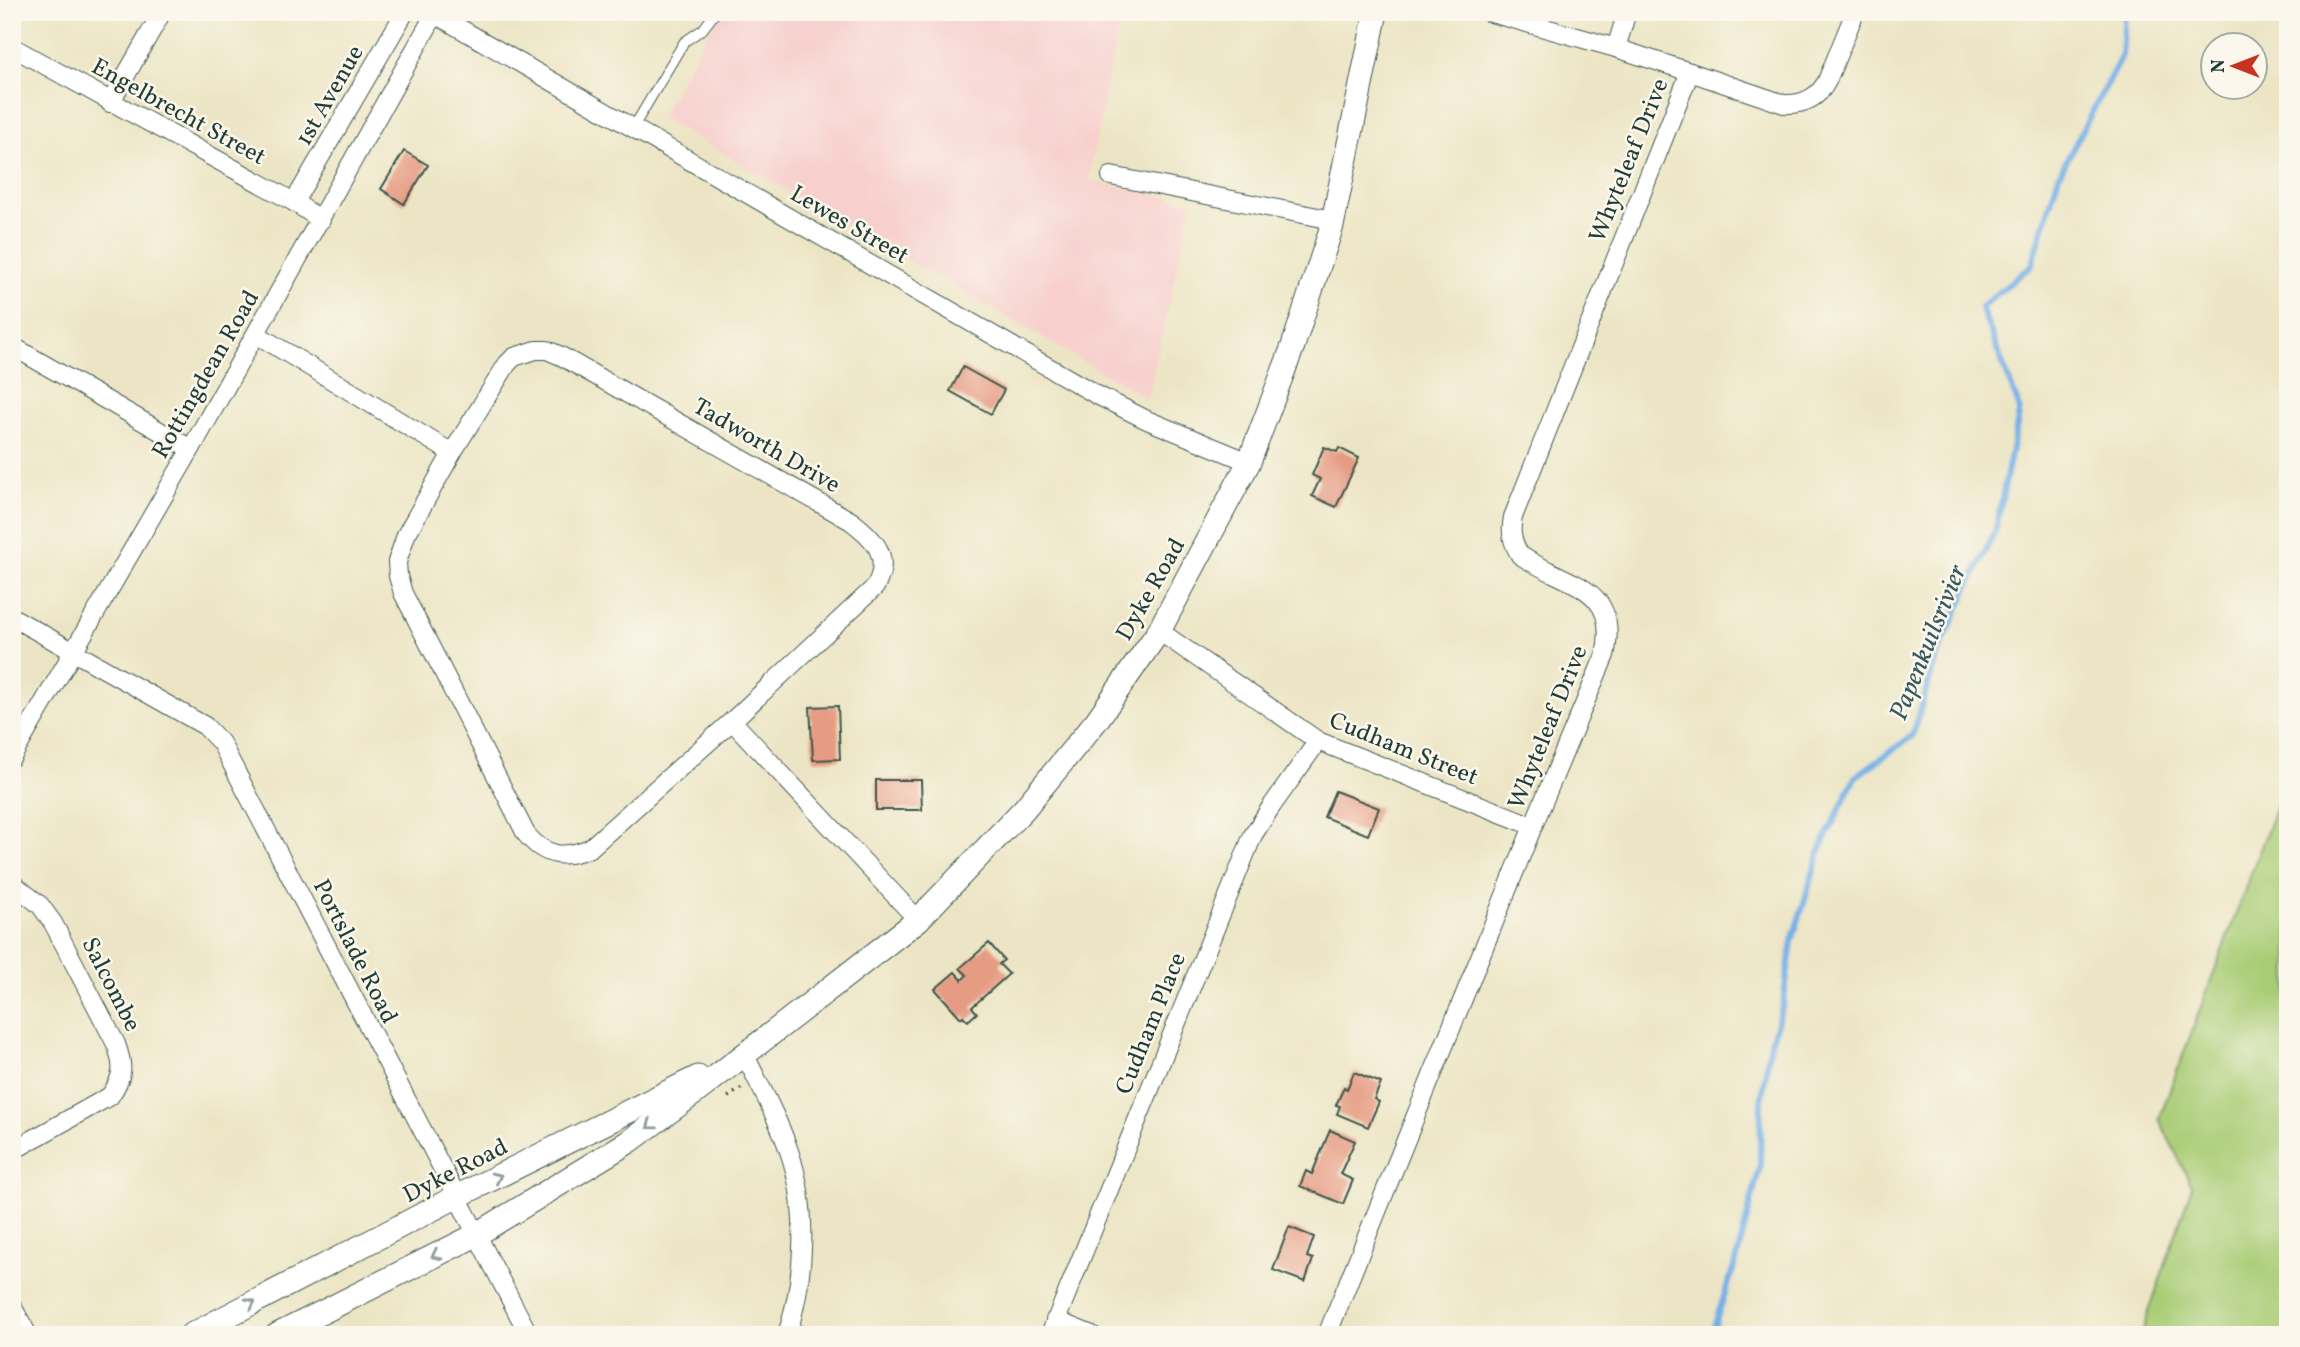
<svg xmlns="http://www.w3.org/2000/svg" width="2300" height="1347" viewBox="0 0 2300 1347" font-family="Vollkorn,serif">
<rect width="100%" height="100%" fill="#fbf7ec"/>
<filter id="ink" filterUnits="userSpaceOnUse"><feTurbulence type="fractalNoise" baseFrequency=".0143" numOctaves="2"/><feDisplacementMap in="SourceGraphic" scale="14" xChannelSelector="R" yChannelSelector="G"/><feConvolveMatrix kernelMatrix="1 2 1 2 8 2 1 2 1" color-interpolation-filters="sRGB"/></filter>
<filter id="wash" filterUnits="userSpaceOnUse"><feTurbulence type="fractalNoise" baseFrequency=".00686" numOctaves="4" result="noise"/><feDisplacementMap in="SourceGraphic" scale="28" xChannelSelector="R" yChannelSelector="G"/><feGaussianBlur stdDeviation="1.57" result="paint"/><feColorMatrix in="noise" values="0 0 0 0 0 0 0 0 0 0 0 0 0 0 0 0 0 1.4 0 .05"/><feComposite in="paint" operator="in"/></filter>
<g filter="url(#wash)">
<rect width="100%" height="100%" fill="#ece5c5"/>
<path fill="#f7d0ce" d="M720 12H1132L1116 34 1089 180 1192 203 1147 398 660 117Z"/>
<path fill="#a8cc75" stroke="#648454" stroke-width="2" d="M2288 775V1335H2141L2192 1186 2159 1119Z"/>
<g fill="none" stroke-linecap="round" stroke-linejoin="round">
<path stroke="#75b0e6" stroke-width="6" d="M1711 1335 1737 1258 1760 1166 1761 1103 1770 1045 1783 1004 1792 941 1821 848 1855 777 1912 736 1937 655 1996 528 2020 409 1981 307 2032 265 2059 175 2122 55 2125 12"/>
</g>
<g id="blocks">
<g fill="#e69b83">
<path d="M404 151 428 165 404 204 381 189Z"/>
<path d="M963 367 1004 390 991 414 950 391Z"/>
<path d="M1324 447 1337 452 1339 448 1359 458 1336 507 1312 496 1320 479 1312 475Z"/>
<path d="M838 706 840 759 813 760 810 707Z"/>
<path d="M876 780H921L922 810H876Z"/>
<path d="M1335 791 1379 808 1368 835 1324 817Z"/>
<path d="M989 943 1004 960 999 964 1009 974 972 1007 977 1013 968 1021 963 1016 961 1018 935 989 955 972 962 980 967 975 960 968Z"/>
<path d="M1354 1072 1381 1083 1374 1099 1379 1102 1368 1127 1337 1114 1340 1106 1336 1105 1344 1087 1347 1089Z"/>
<path d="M1330 1130 1355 1141 1340 1174 1353 1180 1343 1204 1300 1186 1306 1171 1312 1174Z"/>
<path d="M1289 1227 1314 1237 1307 1257 1313 1259 1305 1282 1273 1270Z"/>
</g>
</g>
</g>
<g filter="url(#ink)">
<use href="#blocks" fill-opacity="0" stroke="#3e564a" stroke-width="2"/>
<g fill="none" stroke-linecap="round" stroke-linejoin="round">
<g stroke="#3e564a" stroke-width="11">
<path id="service" d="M633 128 684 42 703 29 716 12"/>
</g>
<g stroke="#3e564a" stroke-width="20">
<g id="minor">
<path d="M1488 12 1616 48 1690 72"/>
<path d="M435 14 1097 395 1147 420 1249 462"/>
<path d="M12 47 294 202 321 220"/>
<path d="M1616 48 1627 12"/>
<path d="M110 103 162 12"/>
<path d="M1111 176 1333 220"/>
<path d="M294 202 405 12"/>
<path d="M256 334 452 453"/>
<path d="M12 346 191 449"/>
<path d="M536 350H547L561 356 851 521C875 539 892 557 875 587L732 721 590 848C564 859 545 857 526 834L403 593 398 576 397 562 406 535 452 453 507 364 514 357Z"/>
<path d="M12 617 205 726 221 743 529 1335"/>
<path d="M1159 631 1318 741 1533 826"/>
<path d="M732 721 918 920"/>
<path d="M12 757 191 449 436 12"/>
<path d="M12 883 40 905 53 923 116 1044C124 1066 124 1076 110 1096L12 1151"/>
<path d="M744 1053C759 1085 778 1117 789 1151 809 1208 805 1278 787 1335"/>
<path d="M12 1306 28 1335"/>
<path d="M1055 1320 1092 1335"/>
<path d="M1050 1335 1253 835 1271 807 1318 741"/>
<path d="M1327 1335 1533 826 1605 655C1621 584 1565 586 1520 555 1512 542 1510 532 1513 517L1690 72 1784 104C1803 105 1818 98 1827 81L1855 12"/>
</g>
</g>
<g stroke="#3e564a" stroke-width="25">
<g id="tertiary">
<path d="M191 1335 456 1197 698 1077"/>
<path d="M277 1335 476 1235 630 1141 700 1089 918 920 1024 809 1097 720 1159 631 1249 462 1293 346 1332 226 1376 12"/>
</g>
</g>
<path stroke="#3e564a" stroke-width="3.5" stroke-dasharray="2 5" stroke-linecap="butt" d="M728 1097 742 1088"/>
<use href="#service" stroke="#fff" stroke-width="9"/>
<use href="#minor" stroke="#fff" stroke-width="18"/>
<use href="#tertiary" stroke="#fff" stroke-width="23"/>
</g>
<defs><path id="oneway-chevron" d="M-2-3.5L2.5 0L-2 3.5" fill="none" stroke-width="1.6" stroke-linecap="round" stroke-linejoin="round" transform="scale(1.75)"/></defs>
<g stroke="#8f9e9a">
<use href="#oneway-chevron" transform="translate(651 1125) rotate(144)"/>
<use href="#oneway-chevron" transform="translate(497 1177) rotate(-26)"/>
<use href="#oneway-chevron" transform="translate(436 1255) rotate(153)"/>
<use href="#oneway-chevron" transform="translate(251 1303) rotate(-27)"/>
</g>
</g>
<g text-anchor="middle" stroke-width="5" stroke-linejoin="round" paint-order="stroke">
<g font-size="24" fill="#1f3d34" stroke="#fbf7ec">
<text transform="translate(329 95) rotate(-60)" y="8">1st Avenue</text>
<text transform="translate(179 111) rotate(29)" y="8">Engelbrecht Street</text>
<text transform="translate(1628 160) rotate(-68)" y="8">Whyteleaf Drive</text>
<text transform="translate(850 224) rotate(30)" y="8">Lewes Street</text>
<text transform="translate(205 374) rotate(-60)" y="8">Rottingdean Road</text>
<text transform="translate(767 445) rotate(30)" y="8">Tadworth Drive</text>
<text transform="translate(1150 589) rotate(-60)" y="8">Dyke Road</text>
<text transform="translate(1547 727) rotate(-68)" y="8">Whyteleaf Drive</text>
<text transform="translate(1404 748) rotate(22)" y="8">Cudham Street</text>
<text transform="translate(356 951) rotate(63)" y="8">Portslade Road</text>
<text transform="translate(112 984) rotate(63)" y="8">Salcombe</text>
<text transform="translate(1150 1023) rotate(-68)" y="8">Cudham Place</text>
<text transform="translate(455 1170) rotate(-27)" y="8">Dyke Road</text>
</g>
<g font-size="26" font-style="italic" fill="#345a60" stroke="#fbf7ec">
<text transform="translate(1927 642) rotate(-68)" y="9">Papenkuilsrivier</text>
</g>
</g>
<rect width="2300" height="1347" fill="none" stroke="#fbf7ec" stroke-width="42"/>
<g transform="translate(2234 66) rotate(270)"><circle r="33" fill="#fbf7ec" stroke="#a3ada2" stroke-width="2"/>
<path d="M0-5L12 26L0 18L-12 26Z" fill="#c8321e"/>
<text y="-10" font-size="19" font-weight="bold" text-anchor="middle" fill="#1f3d34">N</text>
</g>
</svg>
